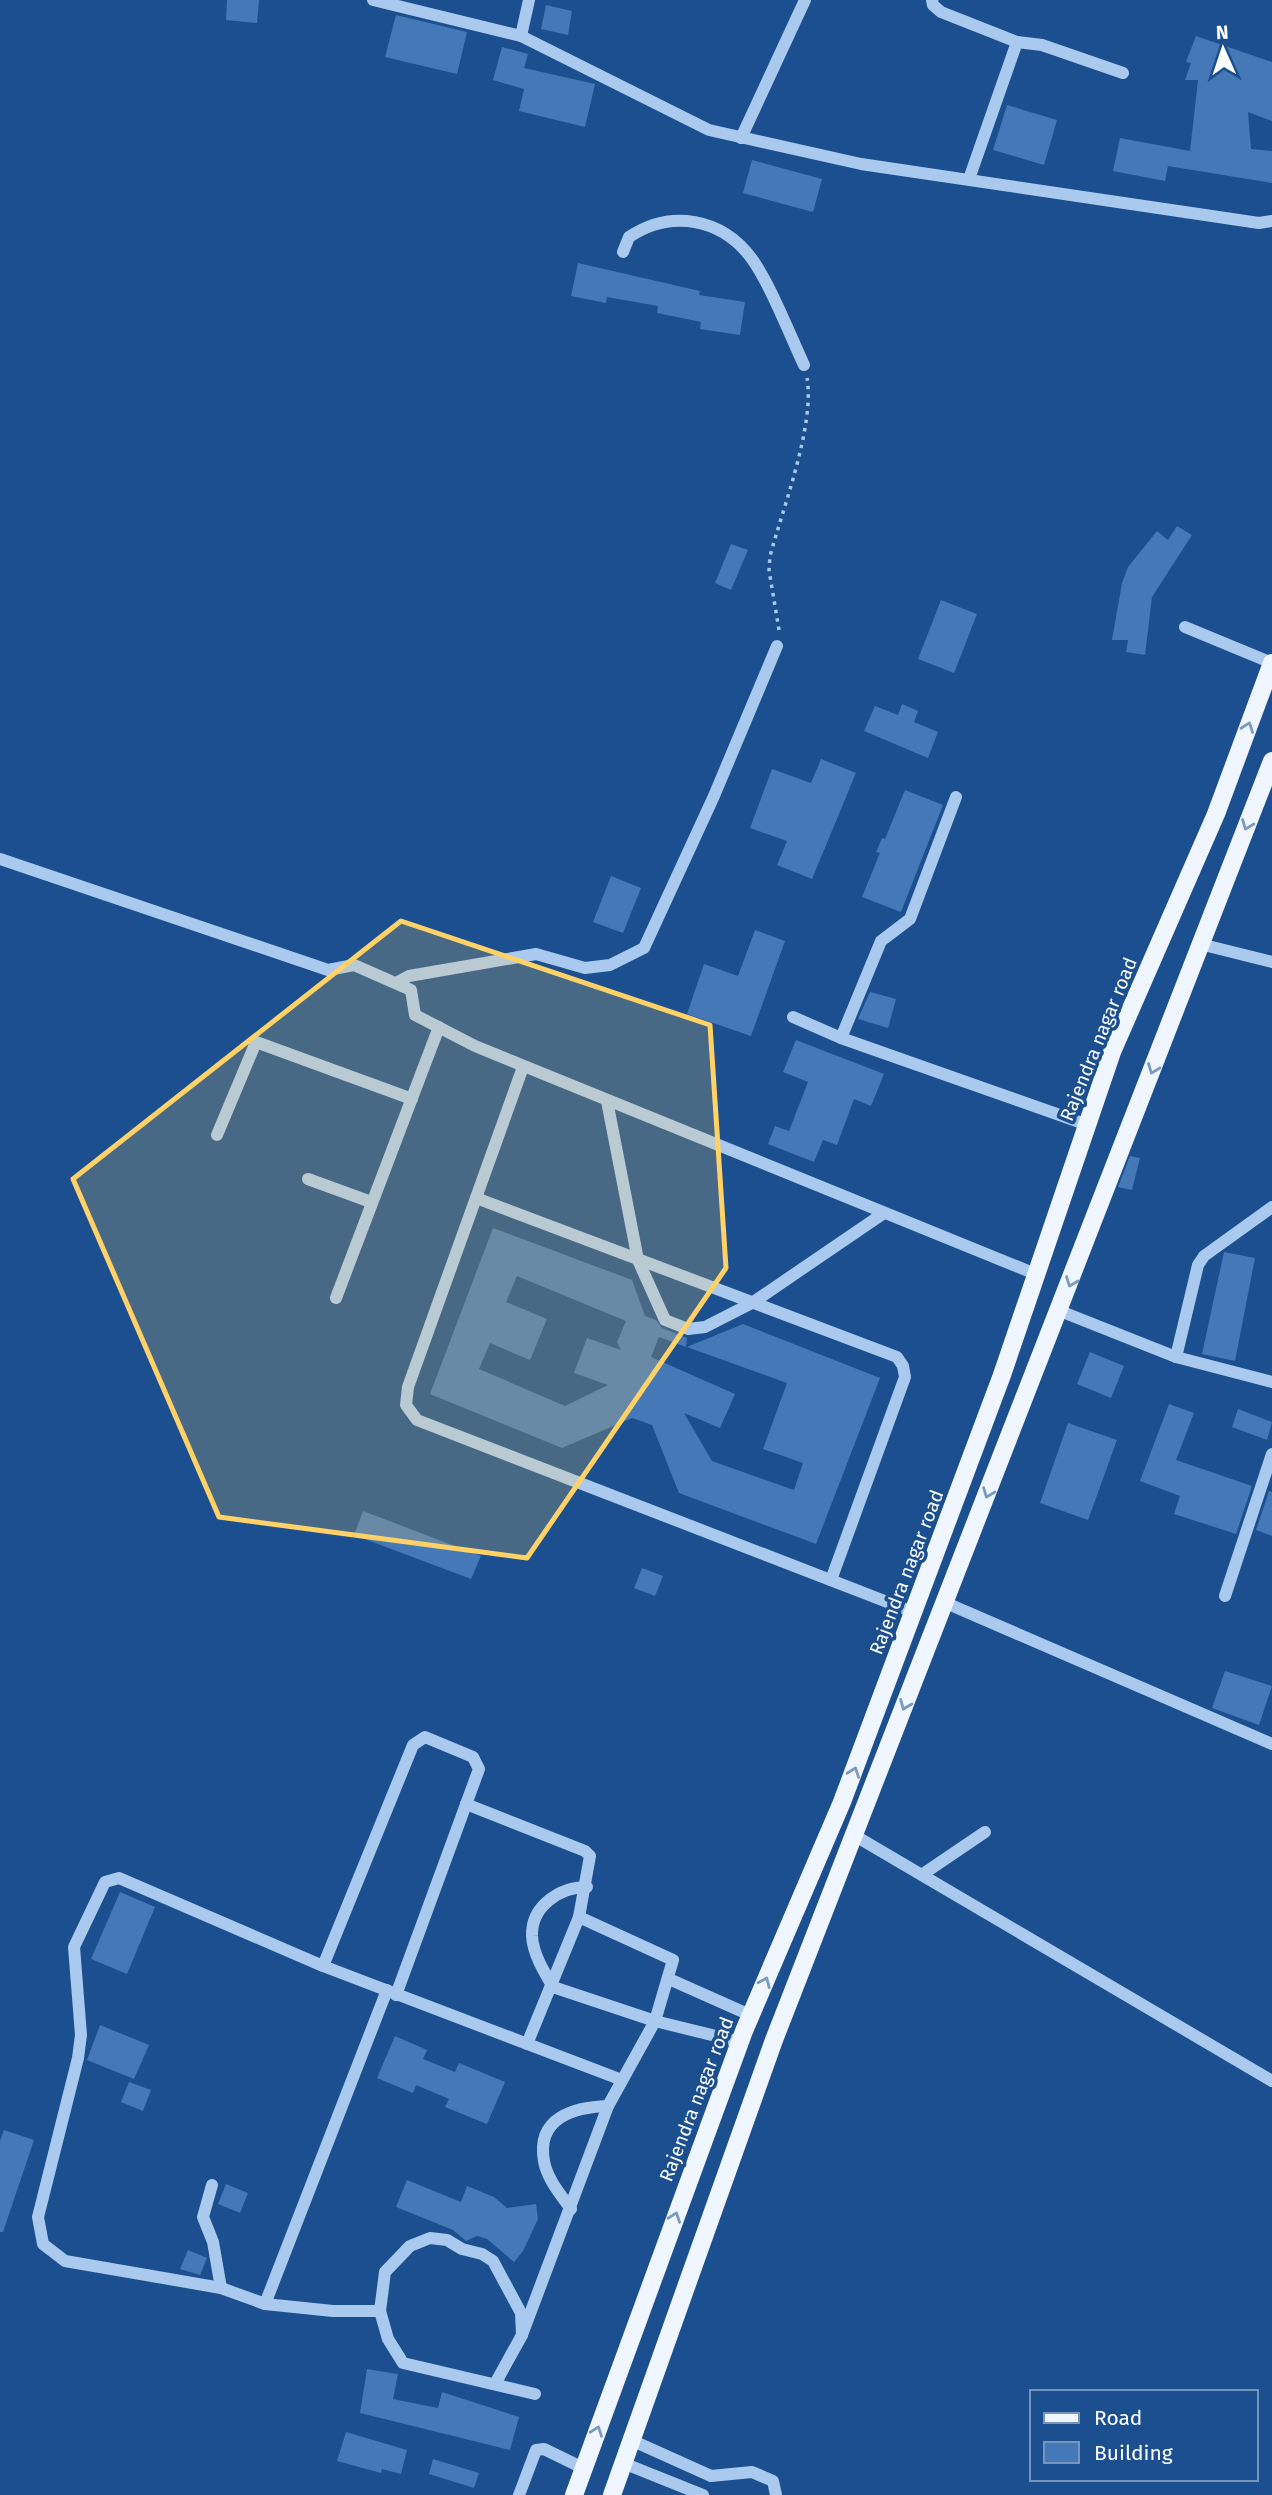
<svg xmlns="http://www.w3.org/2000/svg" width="1272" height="2495" viewBox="0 0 1272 2495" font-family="'Fira Sans',sans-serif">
<rect width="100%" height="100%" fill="#1b4f8f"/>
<g fill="#4478b7" fill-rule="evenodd">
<path d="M227 0H259L257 23 226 20Z"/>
<path d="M546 5 572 11 568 35 541 29Z"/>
<path d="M396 15 467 32 457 74 385 57Z"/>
<path d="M1196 36 1272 62V121L1248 112 1251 149 1272 151V183L1168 166 1165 181 1113 171 1120 138 1190 151 1198 80H1185L1191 63 1186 62Z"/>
<path d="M502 47 528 54 524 68 595 84 585 127 519 111 524 89 493 80Z"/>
<path d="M1007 105 1057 120 1044 165 993 150Z"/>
<path d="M752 160 822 179 813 212 743 193Z"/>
<path d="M578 263 700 291 699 295 745 302 740 335 700 329 701 322 657 313 658 306 607 297 606 303 571 296Z"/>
<path d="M1177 526 1192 535 1152 597 1145 655 1126 652 1128 640H1112L1122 583 1128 567 1157 531 1168 540Z"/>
<path d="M731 544 748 550 731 590 715 583Z"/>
<path d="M941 600 977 614 954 673 918 659Z"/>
<path d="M902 704 918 711 914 722 938 732 928 758 864 731 875 706 898 715Z"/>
<path d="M821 759 856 773 812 879 777 865 787 841 750 828 772 769 811 783Z"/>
<path d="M905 790 943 805 901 912 862 897 880 853 876 852 882 838 885 839Z"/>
<path d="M611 876 641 888 623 933 593 922Z"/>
<path d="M755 930 785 941 751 1036 687 1014 704 964 738 976Z"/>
<path d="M870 992 896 999 888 1028 858 1019Z"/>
<path d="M796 1040 884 1074 871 1106 854 1099 837 1145 823 1140 814 1162 768 1144 775 1126 789 1131 808 1082 783 1072Z"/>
<path d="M1130 1156 1140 1158 1132 1190 1118 1187Z"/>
<path d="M493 1228 632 1280 645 1316 656 1320 662 1328 687 1338 686 1347 659 1337 651 1357 735 1394 720 1428 684 1413 712 1461 794 1490 803 1463 763 1449 787 1383 687 1347 743 1324 880 1378 816 1544 679 1493 652 1425 632 1418 562 1448 430 1394ZM517 1276 626 1321 617 1342 621 1350 587 1338 574 1373 608 1385 565 1406 479 1369 490 1343 530 1360 547 1319 506 1302Z"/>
<path d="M1224 1252 1255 1258 1235 1361 1202 1354Z"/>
<path d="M1090 1352 1124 1366 1111 1398 1077 1384Z"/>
<path d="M1169 1404 1194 1413 1176 1460 1252 1486 1236 1534 1174 1514 1180 1496 1140 1481Z"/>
<path d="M1238 1409 1272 1422 1267 1440 1232 1427Z"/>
<path d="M1068 1423 1117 1440 1088 1520 1040 1503Z"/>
<path d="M1269 1491 1272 1492V1536L1256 1530Z"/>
<path d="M363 1511 481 1556 471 1579 354 1535Z"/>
<path d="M642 1568 663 1576 655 1596 634 1588Z"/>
<path d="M1225 1671 1272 1686 1259 1725 1212 1708Z"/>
<path d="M120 1892 155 1907 127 1974 91 1959Z"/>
<path d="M100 2025 149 2045 134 2079 87 2060Z"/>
<path d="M395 2036 427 2050 423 2059 455 2072 459 2063 505 2082 487 2124 445 2107 449 2099 416 2085 413 2093 377 2078Z"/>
<path d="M129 2082 151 2090 143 2111 121 2102Z"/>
<path d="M4 2130 34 2140 3 2232H0V2141Z"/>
<path d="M407 2180 461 2202 467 2186 494 2197 507 2208 536 2204 538 2219 523 2251 514 2262 487 2239 477 2236 466 2241 453 2230 396 2207Z"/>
<path d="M226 2184 248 2193 240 2213 218 2204Z"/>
<path d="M188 2250 207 2258 200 2275 180 2269Z"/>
<path d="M367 2369 398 2374 393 2399 438 2408 442 2392 519 2417 510 2450 360 2413Z"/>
<path d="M346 2432 407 2450 401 2474 382 2469 381 2473 337 2461Z"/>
<path d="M433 2459 479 2473 474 2488 429 2474Z"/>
</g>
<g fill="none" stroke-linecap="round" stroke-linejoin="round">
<path stroke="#a9c9ee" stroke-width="3.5" stroke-dasharray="3.5 5" stroke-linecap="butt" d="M779 630 769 570 770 556C783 508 815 425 807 378"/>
<g stroke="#a9c9ee" stroke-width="12">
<path d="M373 0 521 36 709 130 861 164 1259 223 1272 221"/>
<path d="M932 0 933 5 941 12 1017 42 1042 45 1123 73"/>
<path d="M521 36 529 0"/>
<path d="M741 138 805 0"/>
<path d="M969 179 1017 42"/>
<path d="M623 252 629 237C671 209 722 218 752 259 770 284 790 335 804 365"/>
<path d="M1185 627 1272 663"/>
<path d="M0 859 328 970 354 965 411 990 415 1015 475 1046 1038 1275"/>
<path d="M1200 944 1272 962"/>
<path d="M396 983 409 976 536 954 585 968 610 965 644 948 714 796 777 646"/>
<path d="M793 1017 841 1038 1085 1124"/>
<path d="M841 1038 881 941 910 919 956 797"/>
<path d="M523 1067 408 1387 406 1405 417 1420 913 1612"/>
<path d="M607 1101 638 1260 665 1320 688 1329 705 1327 752 1303 884 1213"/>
<path d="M217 1135 256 1042 412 1099"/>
<path d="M308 1179 371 1202"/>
<path d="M476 1198 897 1357 903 1366 905 1377 831 1580"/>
<path d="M336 1298 439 1027"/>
<path d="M1060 1311 1176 1357 1272 1382"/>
<path d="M1176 1357 1198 1265 1204 1256 1272 1207"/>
<path d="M1225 1596 1272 1454"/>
<path d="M946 1603 1272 1744"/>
<path d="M466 1804 585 1851 590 1856 579 1917 527 2044"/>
<path d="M852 1834 1272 2081"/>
<path d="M923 1874 985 1832"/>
<path d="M579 1917 673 1960 655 2021 553 1987C544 1972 533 1954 532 1936 531 1906 560 1887 587 1887"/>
<path d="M323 1966 413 1745 425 1737 473 1757 479 1769 396 1995"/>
<path d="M669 1979 750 2015"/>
<path d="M212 2185 203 2217 213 2242 221 2288"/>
<path d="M571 2209C561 2195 547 2179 544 2161 536 2117 575 2107 608 2106"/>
<path d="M265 2304 387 1990"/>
<path d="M380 2311 385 2272 410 2246 430 2238 447 2240 462 2249 482 2254 493 2261 521 2313 522 2335 495 2384"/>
<path d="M522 2335 608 2106 655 2021 740 2042"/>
<path d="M535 2394 403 2363 388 2339 380 2311H333L265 2304 221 2288 65 2261 43 2244 38 2217 78 2058 81 2035 74 1947 105 1882 119 1878 323 1966 622 2080"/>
<path d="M631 2440 711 2476 752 2472 773 2481 776 2495"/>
<path d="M623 2463 703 2495"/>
<path d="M519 2495 536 2450 544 2449 583 2468"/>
</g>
<g stroke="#f0f6ff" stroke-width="18">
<path d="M574 2495 744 2031 842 1802 1002 1375 1112 1052 1216 814 1272 663"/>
<path d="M612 2495 774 2040 1272 761"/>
</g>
</g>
<defs><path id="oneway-chevron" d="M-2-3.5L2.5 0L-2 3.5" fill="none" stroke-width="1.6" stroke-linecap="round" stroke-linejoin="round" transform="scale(1.75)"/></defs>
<g stroke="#7b9ac1">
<use href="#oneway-chevron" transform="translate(1248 727) rotate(-70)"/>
<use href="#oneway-chevron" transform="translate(1247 825) rotate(111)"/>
<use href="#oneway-chevron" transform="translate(1153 1069) rotate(111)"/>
<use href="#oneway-chevron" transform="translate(1071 1282) rotate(111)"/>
<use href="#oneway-chevron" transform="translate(988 1493) rotate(111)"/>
<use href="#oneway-chevron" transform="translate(905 1705) rotate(112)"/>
<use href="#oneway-chevron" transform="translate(854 1772) rotate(-70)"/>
<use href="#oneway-chevron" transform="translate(765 1982) rotate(-66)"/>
<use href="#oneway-chevron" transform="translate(675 2217) rotate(-70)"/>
<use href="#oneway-chevron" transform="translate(597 2431) rotate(-70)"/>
</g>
<path fill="#ffd166" fill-opacity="0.2" stroke="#ffd166" stroke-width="5" stroke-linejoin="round" d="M401 921 710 1025 726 1268 527 1558 219 1517 73 1179Z"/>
<g text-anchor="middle" stroke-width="7" stroke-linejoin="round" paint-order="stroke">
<g font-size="19" fill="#fff" stroke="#1b4f8f">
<text transform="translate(1098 1039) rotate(-68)" y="7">Rajendra nagar road</text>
<text transform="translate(906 1572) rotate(-69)" y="7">Rajendra nagar road</text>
<text transform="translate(696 2099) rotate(-69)" y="7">Rajendra nagar road</text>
</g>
</g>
<rect x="1030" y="2390" width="228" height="91" fill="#1b4f8f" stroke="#7695bc" stroke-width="2"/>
<rect x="1044" y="2413" width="35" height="10" fill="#f0f6ff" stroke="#7695bc" stroke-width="2"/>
<text x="1094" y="2425" font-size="21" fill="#ffffff">Road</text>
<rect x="1044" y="2442" width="35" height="21" fill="#4478b7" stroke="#7695bc" stroke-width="2"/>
<text x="1094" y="2460" font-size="21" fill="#ffffff">Building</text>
<g transform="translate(1223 49) rotate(357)" stroke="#1b4f8f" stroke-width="5" paint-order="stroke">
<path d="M0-5L12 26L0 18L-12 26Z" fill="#ffffff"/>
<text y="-10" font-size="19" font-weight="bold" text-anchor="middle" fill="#ffffff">N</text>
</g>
</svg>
